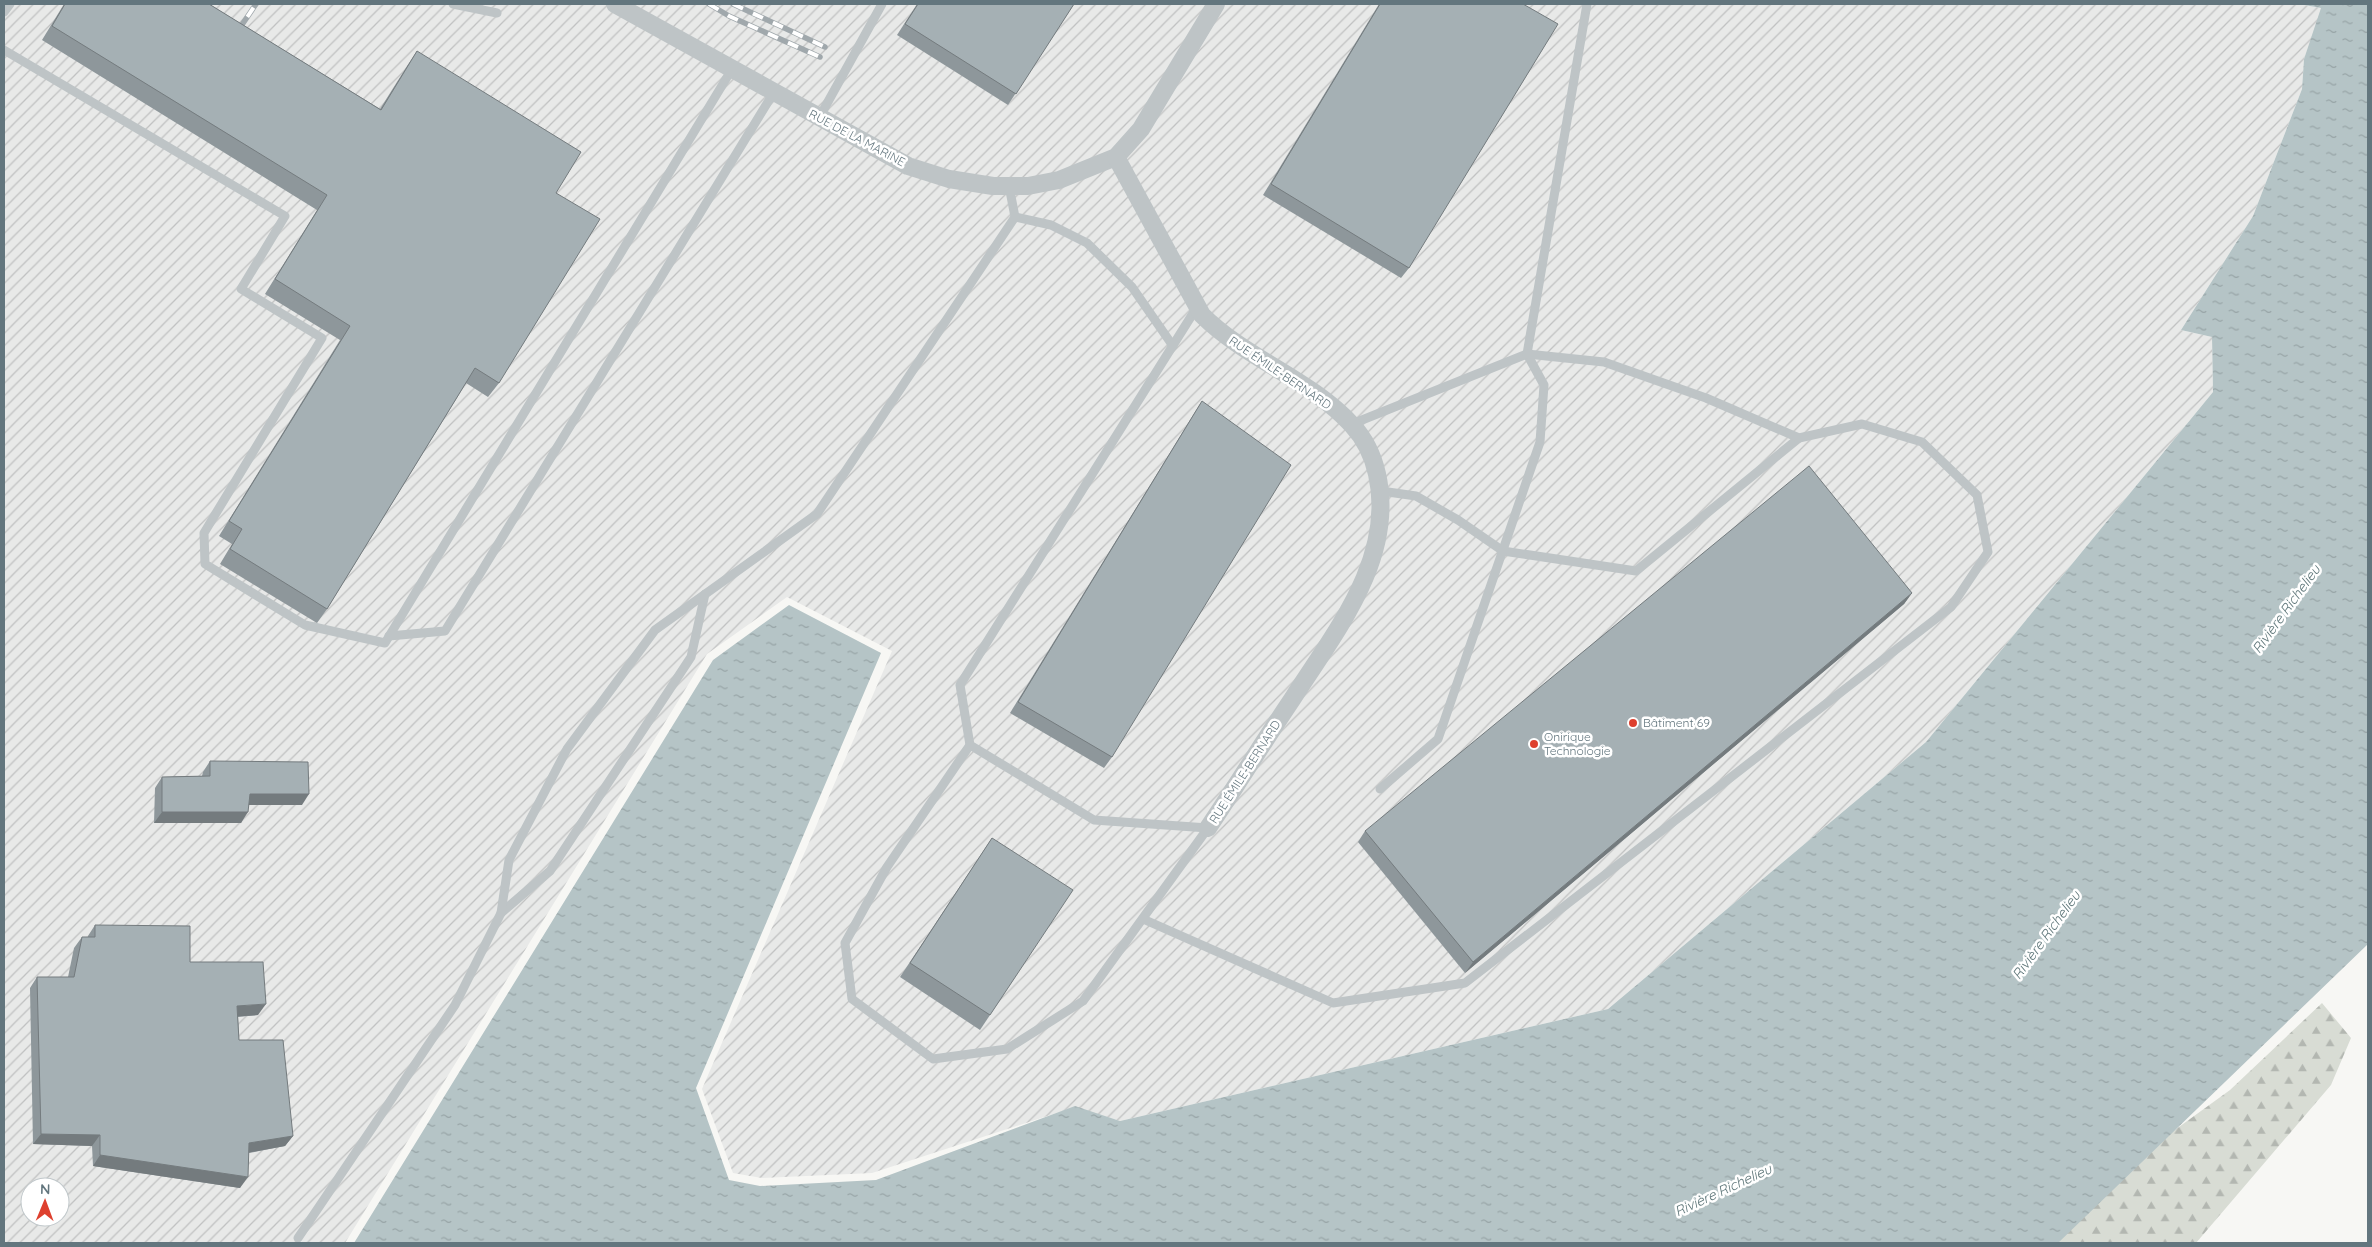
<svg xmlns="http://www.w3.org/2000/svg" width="2372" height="1247" viewBox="0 0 2372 1247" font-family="Quicksand,sans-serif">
<defs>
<pattern id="industrial-furrows" width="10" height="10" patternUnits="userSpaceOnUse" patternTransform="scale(1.25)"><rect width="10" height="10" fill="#e8e9e8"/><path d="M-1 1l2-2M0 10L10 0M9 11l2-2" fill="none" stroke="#c0c1c1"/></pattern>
<pattern id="forest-firs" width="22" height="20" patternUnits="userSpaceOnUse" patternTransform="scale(1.25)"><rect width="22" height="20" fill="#d8dcd4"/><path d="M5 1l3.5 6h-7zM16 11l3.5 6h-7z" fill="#b3b7b1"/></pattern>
<pattern id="water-ripples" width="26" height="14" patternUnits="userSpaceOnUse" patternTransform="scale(1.25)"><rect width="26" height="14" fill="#b5c4c6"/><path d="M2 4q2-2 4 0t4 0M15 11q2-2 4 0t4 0" fill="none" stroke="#97a4a6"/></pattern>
</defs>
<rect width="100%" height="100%" fill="#f7f7f4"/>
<path fill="url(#industrial-furrows)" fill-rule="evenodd" d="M4 4H2299L2322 8 2304 59 2302 89 2253 216 2181 330 2212 337 2213 392 1926 742 1608 1009 1120 1121 1075 1107 872 1173 762 1178 733 1173 702 1089 892 651 787 597 707 654 345 1243H4ZM30 1187H60V1217H30Z"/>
<path fill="url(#forest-firs)" d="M2322 1003 2351 1038 2331 1085 2196 1243H2050L2125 1166 2230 1090Z"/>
<path fill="url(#water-ripples)" d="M2299 4H2368V944L2058 1243H354L713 660 789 605 881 653 696 1088 729 1180 760 1186 876 1180 1075 1106 1120 1121 1608 1009 1926 742 2213 392 2212 337 2181 330 2253 216 2302 89 2304 59 2321 8Z"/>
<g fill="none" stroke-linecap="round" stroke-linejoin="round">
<g stroke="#bec4c6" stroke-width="9">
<path d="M453 4 497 13"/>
<path d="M4 12 10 4"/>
<path d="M4 50 285 216 241 289 322 338 204 533 205 564 305 625 385 643 732 69"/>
<path d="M819 118 882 4"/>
<path d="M1015 217 1051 225 1087 243 1132 287 1173 346"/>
<path d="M1197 307 960 685 970 745 1094 820 1208 828"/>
<path d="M1352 424 1527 354 1587 4"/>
<path d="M1381 491 1416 496 1458 520 1503 551 1636 571 1799 438"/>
<path d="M389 636 445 631 774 92"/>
<path d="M970 745 887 867 845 943 852 999 933 1059 1007 1049 1083 1001 1208 828"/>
<path d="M1380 789 1438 739 1540 442 1544 385 1527 354"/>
<path d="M501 913 550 871 691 657 705 594"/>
<path d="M1143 919 1333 1003 1465 983 1951 607 1988 552 1977 495 1922 442 1862 424 1799 438 1706 398 1604 362 1527 354"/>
<path d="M298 1238 455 1005 501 913 509 860 567 749 655 630 817 514 1015 217 1009 186"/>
</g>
<g stroke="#bec4c6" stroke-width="18">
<path d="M615 4 908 166 949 179 993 186H1028L1059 180 1116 157 1141 129 1216 4"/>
<path d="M1116 157 1202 315C1246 359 1310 379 1352 425 1365 439 1373 456 1377 474 1396 558 1335 632 1293 698 1264 741 1237 785 1208 828"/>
</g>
<g stroke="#a0a8ac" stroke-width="5.5">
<g id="rail">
<path d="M709 4 729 16 820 57"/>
<path d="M733 4 825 47"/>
<path d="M235 35 256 4"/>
</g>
</g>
<use href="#rail" stroke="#fff" stroke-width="4" stroke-dasharray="11" stroke-linecap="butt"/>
</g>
<g fill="#8e979b">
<path d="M64 4H209L380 109 407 66 417 51 556 193 499 383 488 397 466 383 327 609 317 623 220 564 232 544 219 536 340 340 265 294 317 210 42 40Z"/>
<path d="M917 4H1074L1008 105 897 35Z"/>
<path d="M1379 4H1523L1409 268 1401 278 1263 195Z"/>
<path d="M1202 401 1112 757 1104 768 1010 713 1195 412Z"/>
<path d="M1912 593 1904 604 1465 973 1358 842 1365 831Z"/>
<path d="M210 761 302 805H249L241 823H154L155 788 162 777 202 776 203 772Z"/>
<path d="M992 838 990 1015 980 1030 900 977Z"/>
<path d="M95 925 190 962 258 1015 238 1017 239 1040 293 1136 285 1146 249 1153 240 1188 93 1166 92 1146 33 1144 30 988 37 977H68L74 948 82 937H88V936Z"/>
</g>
<g fill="#747b7e">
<path d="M1912 593 1904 604 1465 973 1473 962Z"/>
<path d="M250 794H309L302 805H243Z"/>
<path d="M162 812H248L241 823H154Z"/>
<path d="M266 1004 258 1015 229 1017 237 1006Z"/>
<path d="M41 1134 100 1135 92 1146 33 1144Z"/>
<path d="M293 1136 285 1146 241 1154 249 1143Z"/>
<path d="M100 1155 248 1177 240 1188 93 1166Z"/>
</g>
<g fill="#a5b0b4" stroke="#747b7e">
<path d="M65 4H209L381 110 417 51 581 152 556 193 600 219 499 383 475 368 327 609 230 549 242 529 229 521 350 326 275 279 327 195 52 26Z"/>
<path d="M918 4H1074L1016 94 905 24Z"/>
<path d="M1380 4H1523L1558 24 1409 268 1271 184Z"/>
<path d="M1202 401 1291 465 1112 757 1018 702Z"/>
<path d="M1809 466 1912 593 1473 962 1365 831Z"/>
<path d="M210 761 308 762 309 794H250L248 812H162V777L210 776Z"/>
<path d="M992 838 1073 890 990 1015 910 963Z"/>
<path d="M95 925 190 926V962H263L266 1004 237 1006 239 1040H283L293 1136 249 1143 248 1177 100 1155V1135L41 1134 37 977H74L82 937H95Z"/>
</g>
<g fill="#de402e" stroke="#fff" stroke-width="2">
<circle cx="1633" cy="723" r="5"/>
<circle cx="1534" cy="744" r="5"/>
</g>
<g text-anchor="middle" stroke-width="5" stroke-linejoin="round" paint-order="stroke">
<g font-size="12" fill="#63767e" stroke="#fff">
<text transform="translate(857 138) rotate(28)" y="4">RUE DE LA MARINE</text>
<text transform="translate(1280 373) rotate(34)" y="4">RUE ÉMILE-BERNARD</text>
<text transform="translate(1245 772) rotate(-57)" y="4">RUE ÉMILE-BERNARD</text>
</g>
<g font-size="12" fill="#63767e" stroke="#fff" text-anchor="start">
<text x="1643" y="727">Bâtiment 69</text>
<text x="1544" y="741">Onirique<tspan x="1544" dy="14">Technologie</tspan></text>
</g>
<g font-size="14" font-style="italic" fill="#5e7679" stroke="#fff">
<text transform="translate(2286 609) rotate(-54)" y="5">Rivière Richelieu</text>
<text transform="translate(2046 935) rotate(-54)" y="5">Rivière Richelieu</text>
<text transform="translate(1723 1190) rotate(-25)" y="5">Rivière Richelieu</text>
</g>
</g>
<rect width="2372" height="1247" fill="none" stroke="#63767e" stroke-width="10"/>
<g transform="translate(45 1202) rotate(1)"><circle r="24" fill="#ffffff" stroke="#c1c8cb"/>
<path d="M0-4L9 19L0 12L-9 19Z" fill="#de402e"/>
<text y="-8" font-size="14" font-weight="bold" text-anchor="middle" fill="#63767e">N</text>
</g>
</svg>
